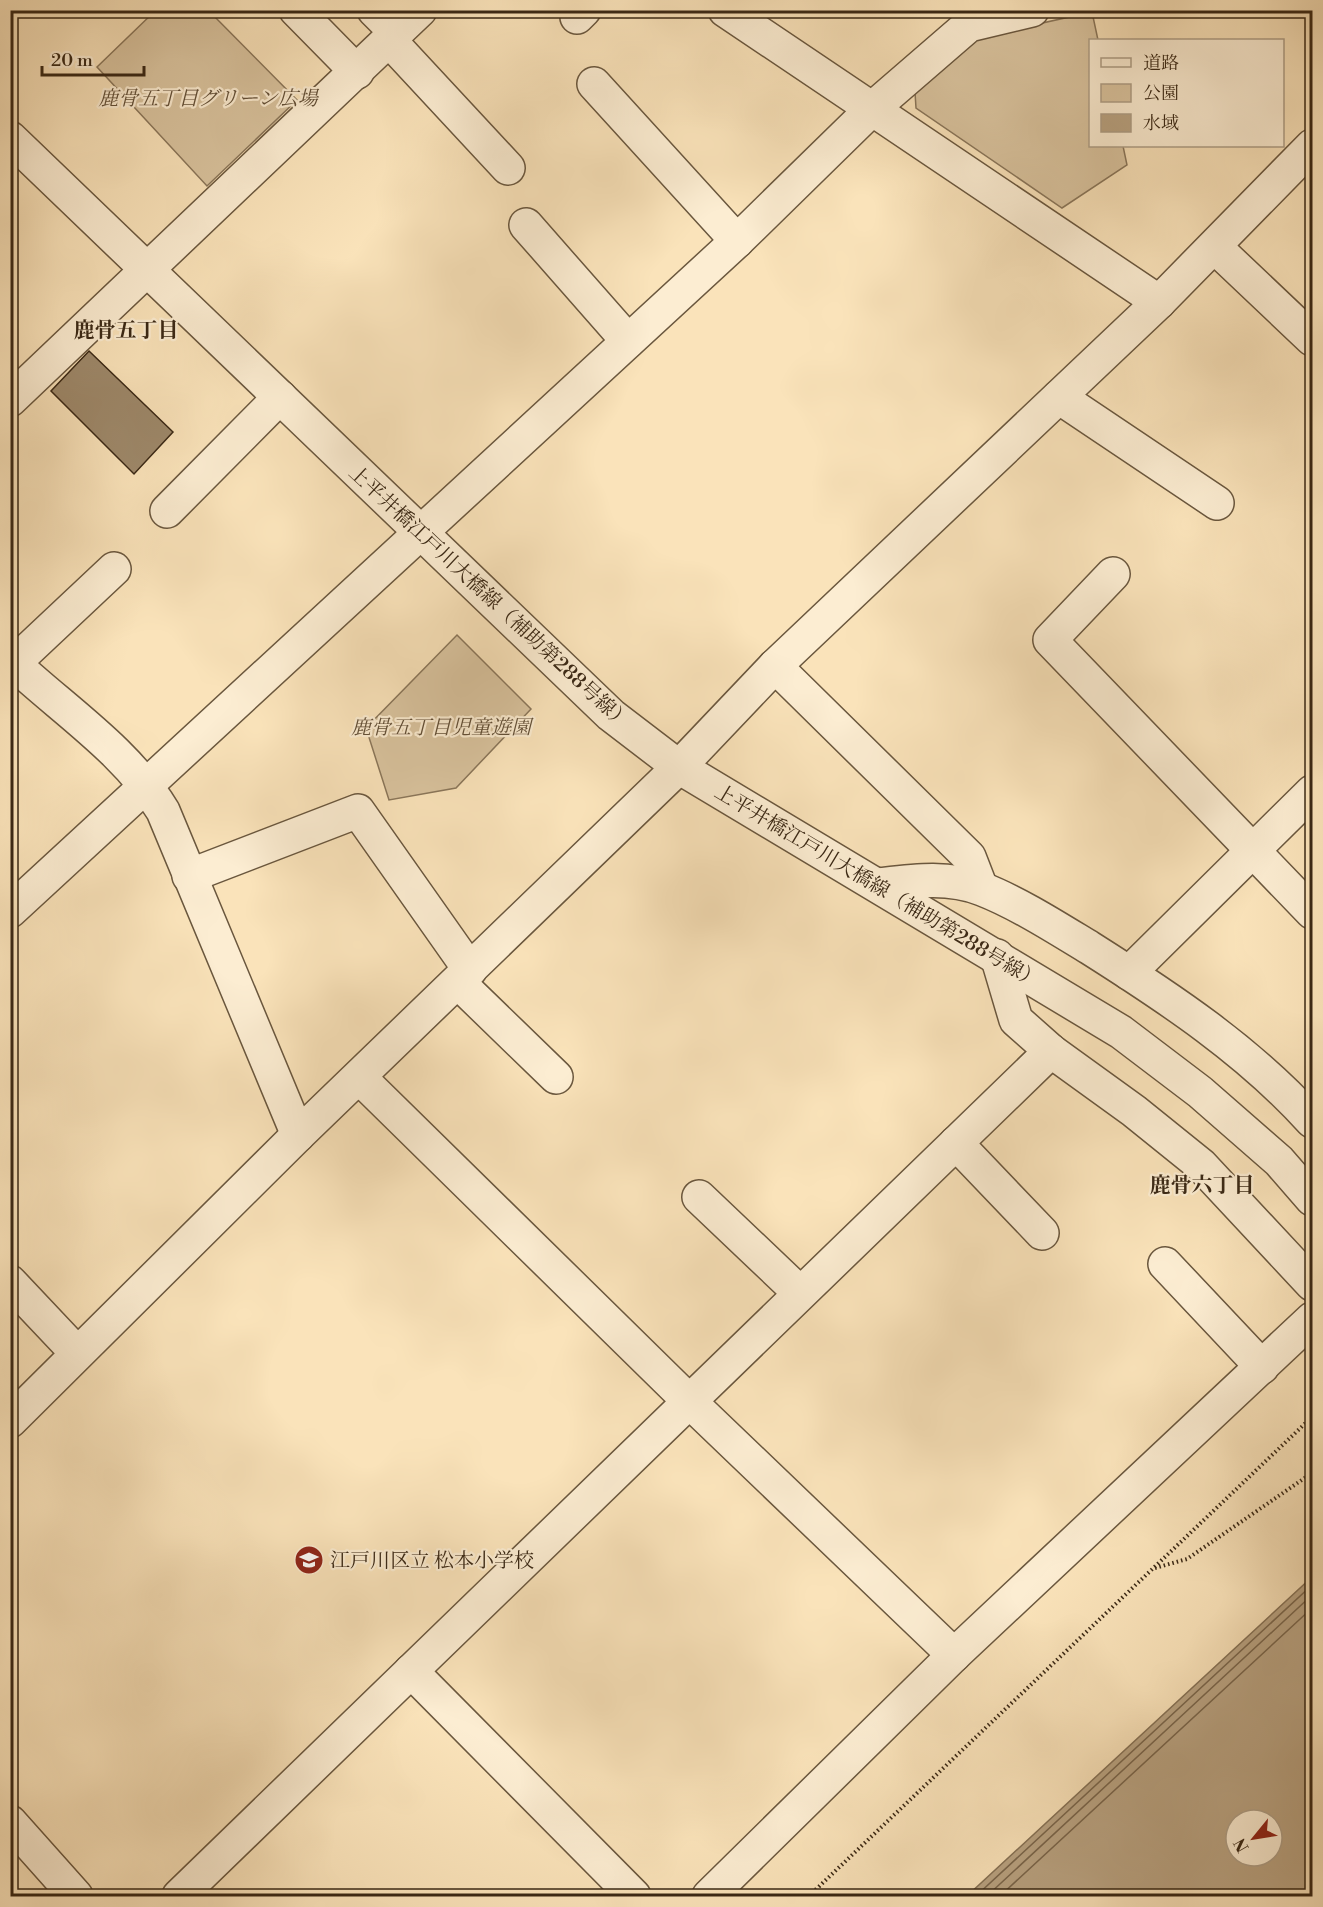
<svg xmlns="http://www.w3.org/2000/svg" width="1323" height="1907" viewBox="0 0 1323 1907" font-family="'Libre Bodoni','Noto Serif JP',serif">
<rect width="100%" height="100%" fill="#fae3ba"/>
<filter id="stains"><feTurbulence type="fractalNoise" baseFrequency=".00333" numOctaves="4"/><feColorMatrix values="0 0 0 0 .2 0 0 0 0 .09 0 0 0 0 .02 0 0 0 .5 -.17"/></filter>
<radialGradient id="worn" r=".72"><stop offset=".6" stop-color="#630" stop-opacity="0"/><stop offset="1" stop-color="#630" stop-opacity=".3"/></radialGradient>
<g fill="#d9c39e" stroke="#8a765a" stroke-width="1.5">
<path d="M156 10 209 11 297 100 207 186 97 67Z"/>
<path d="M1092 12 1098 40H1090V146H1123L1127 165 1062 208 916 108 915 92 975 38Z"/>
<path d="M457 635 531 709 456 788 389 800 366 728Z"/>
</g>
<path fill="#b9a382" stroke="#867256" stroke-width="1.5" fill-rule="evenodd" d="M1312 1577V1896H967ZM1236 1820H1272V1856H1236Z"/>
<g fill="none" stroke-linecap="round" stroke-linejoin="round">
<g stroke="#7a664c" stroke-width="1.5">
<path d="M976 1896 1312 1585"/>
<path d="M987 1896 1312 1595"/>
<path d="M1000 1896 1312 1608"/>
</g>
</g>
<path fill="#9e896b" stroke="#3a2815" stroke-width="1.5" d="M89 351 173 432 134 474 51 391Z"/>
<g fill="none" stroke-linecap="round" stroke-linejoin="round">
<g stroke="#6a573e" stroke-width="36">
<g id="minor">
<path d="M296 10 357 72"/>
<path d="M374 10 397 33"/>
<path d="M725 10 1159 302"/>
<path d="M577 17 584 10"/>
<path d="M390 41 508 168"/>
<path d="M594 84 737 241"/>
<path d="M10 138 611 715 679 767 1121 1032 1200 1092 1279 1161 1312 1199"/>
<path d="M526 225 628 341"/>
<path d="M1215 247 1312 339"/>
<path d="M1059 397 1217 503"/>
<path d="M10 400 420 10"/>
<path d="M167 511 280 397"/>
<path d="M1113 574 1050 640 1312 912"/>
<path d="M10 660C62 709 126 750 163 811L298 1135"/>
<path d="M14 663 114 569"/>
<path d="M775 666 969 857 981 888"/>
<path d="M189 876 358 811 470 970"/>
<path d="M878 885C913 881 948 876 982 889 1018 903 1057 928 1090 948 1169 998 1249 1051 1312 1121"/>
<path d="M10 911 737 241 873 108 969 25 1032 10"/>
<path d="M997 956 1016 1020 1051 1051 1134 1111 1201 1165 1312 1284"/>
<path d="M1129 973 1312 792"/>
<path d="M458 982 556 1077"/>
<path d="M360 1078 689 1401 954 1655"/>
<path d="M956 1143 1042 1233"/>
<path d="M699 1197 800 1293"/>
<path d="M1165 1264 1262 1367"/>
<path d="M10 1282 77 1353"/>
<path d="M10 1421 298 1135 679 767 775 666 1159 302 1312 146"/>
<path d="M411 1671 634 1896"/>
<path d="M10 1822 76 1896"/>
<path d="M179 1896 1051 1051"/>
<path d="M709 1896 954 1655 1312 1319"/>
</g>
</g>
<g stroke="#3a2815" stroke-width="4" stroke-dasharray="1.5 3" stroke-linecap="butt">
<path d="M1155 1568 1187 1559 1312 1473"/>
<path d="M809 1896 1312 1417"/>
</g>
<use href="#minor" stroke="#fcedd2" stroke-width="33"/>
</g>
<defs>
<g id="school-disc" transform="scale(1.5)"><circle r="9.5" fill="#8f2418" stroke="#fcedd2"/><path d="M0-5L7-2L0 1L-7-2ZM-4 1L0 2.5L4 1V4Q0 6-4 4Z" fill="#fff"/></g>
</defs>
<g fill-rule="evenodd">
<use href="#school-disc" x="309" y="1560"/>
</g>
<g text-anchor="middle" stroke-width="4.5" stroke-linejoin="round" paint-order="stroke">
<g font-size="20" font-style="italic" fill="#624f37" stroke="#fcedd2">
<text x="208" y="105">鹿骨五丁目グリーン広場</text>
<text x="441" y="734">鹿骨五丁目児童遊園</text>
</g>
<g font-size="20" fill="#3a2815" stroke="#fcedd2">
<text transform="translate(490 597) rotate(43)" y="7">上平井橋江戸川大橋線（補助第288号線）</text>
<text transform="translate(878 886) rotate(31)" y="7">上平井橋江戸川大橋線（補助第288号線）</text>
</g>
<g font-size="20" fill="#3a2815" stroke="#fcedd2" text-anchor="start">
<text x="330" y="1567">江戸川区立 松本小学校</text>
</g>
<g font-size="21" font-weight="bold" fill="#3a2815" stroke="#fcedd2">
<text x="126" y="337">鹿骨五丁目</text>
<text x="1202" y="1192">鹿骨六丁目</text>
</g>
</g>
<rect width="1323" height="1907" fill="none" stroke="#fae3ba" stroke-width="36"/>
<rect x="12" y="12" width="1299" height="1883" fill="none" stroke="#3a2815" stroke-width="3"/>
<rect x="18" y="18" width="1287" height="1871" fill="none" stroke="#3a2815" stroke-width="1.5"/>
<rect x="1089" y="39" width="195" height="108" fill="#fcedd2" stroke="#ae9e86" stroke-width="1.5"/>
<rect x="1101" y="58" width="30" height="9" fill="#fcedd2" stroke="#ae9e86" stroke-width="1.5"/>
<text x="1143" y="69" font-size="18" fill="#3a2815">道路</text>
<rect x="1101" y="84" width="30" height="18" fill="#d9c39e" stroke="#ae9e86" stroke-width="1.5"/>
<text x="1143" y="99" font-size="18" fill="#3a2815">公園</text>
<rect x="1101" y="114" width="30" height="18" fill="#b9a382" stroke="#ae9e86" stroke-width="1.5"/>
<text x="1143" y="129" font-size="18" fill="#3a2815">水域</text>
<g transform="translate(1254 1838) rotate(240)"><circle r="28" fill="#fcedd2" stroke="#ae9e86" stroke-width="1.5"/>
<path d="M0-4.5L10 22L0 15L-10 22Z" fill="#8f2418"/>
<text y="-9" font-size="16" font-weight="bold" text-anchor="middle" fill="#3a2815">N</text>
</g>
<path d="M42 66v9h102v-9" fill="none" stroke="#3a2815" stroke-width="3"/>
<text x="51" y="66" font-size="18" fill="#3a2815" stroke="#fcedd2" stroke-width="4.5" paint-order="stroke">20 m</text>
<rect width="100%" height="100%" filter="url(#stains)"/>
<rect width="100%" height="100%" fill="url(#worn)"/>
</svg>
